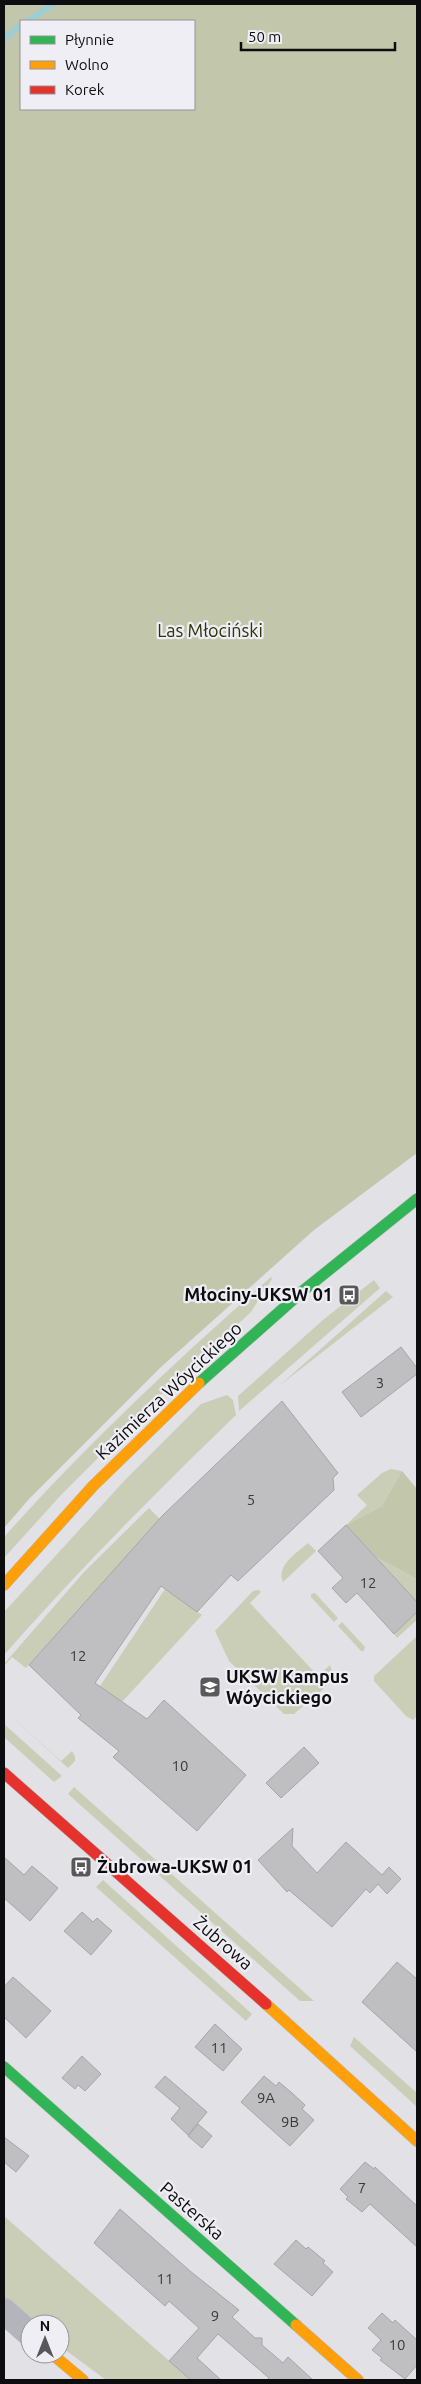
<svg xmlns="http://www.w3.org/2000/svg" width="421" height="2384" viewBox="0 0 421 2384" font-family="Ubuntu,sans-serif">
<rect width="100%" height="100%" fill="#e2e2e6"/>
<g fill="#caceb7">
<path d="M271 1277 272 1279 251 1312 160 1396 62 1494 4 1558V1537C87 1444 178 1359 271 1277Z"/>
<path d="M374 1280 380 1288 239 1411 238 1396 324 1319Z"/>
<path d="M386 1291 393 1297 279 1386Z"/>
<path d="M227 1395 233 1400 236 1415C156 1492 78 1571 4 1655V1612L125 1480 201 1404Z"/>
<path d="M391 1469 402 1471 382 1506 346 1525 367 1505 357 1495 382 1473Z"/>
<path d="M149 1508 187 1547 151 1529 26 1668 12 1657 4 1666V1664L84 1572Z"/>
<path d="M308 1543 316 1551 283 1582C276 1565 297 1553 308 1543Z"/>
<path d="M376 1557 417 1579V1602Z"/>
<path d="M165 1589 202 1615 122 1702 100 1686Z"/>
<path d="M259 1590 261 1592 250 1603 318 1676 330 1665C339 1684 307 1702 294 1714H284L229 1661 215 1631 253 1591Z"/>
<path d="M315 1593 338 1618 334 1622 311 1597V1594Z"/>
<path d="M417 1612V1620L397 1638 394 1634Z"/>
<path d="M342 1622 365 1647 364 1651H361L338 1626Z"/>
<path d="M417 1636V1716L413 1720 406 1716 374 1681V1676Z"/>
<path d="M4 1710 61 1761 72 1751 75 1756V1761L68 1768Z"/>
<path d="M4 1724 62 1776 54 1782 4 1737Z"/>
<path d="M74 1787 314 2001H300L68 1794Z"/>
<path d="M103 1880 252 2014 246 2021 96 1887Z"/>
<path d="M354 2037 417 2093V2107L350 2046Z"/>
<path d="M4 2216 191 2380H106L60 2346V2324H34L4 2297Z"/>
</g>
<g fill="#c2c6ab" fill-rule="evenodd">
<path d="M4 4H417V1153L314 1230 161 1367 29 1499 4 1528ZM21 21H194V109H21Z"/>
<path d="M402 1471 417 1489V1579L376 1557 346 1525 382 1506Z"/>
</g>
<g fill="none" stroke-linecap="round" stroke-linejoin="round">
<g stroke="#9cced4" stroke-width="6">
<path d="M28 21 53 4"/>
<path d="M4 39 21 25"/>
</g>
</g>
<g fill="#bfbfc2" stroke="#a6a6a8">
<path d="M401 1347 417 1368V1374L361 1417 342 1392Z"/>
<path d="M282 1401 338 1473 333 1478 334 1490 238 1581 231 1575 197 1612 161 1586 95 1683 147 1719 164 1700 246 1775 197 1831 113 1757 119 1751 78 1718 81 1715 29 1665 163 1515Z"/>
<path d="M346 1525 417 1602V1612L394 1634 357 1593 346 1603 332 1588 343 1578 318 1551Z"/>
<path d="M304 1747 319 1763 281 1798 266 1783Z"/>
<path d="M293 1828 292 1846 317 1873 346 1842 382 1875 389 1867 401 1879 387 1894 378 1884 370 1893 366 1889 332 1927 289 1890 287 1892 258 1860Z"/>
<path d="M4 1857 24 1875 32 1866 58 1888 30 1921 4 1898Z"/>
<path d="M82 1912 93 1922 97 1918 112 1931 91 1955 64 1931Z"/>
<path d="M397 1962 417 1979V2052L362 2002Z"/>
<path d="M13 1977 51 2011 26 2038 4 2017V1987Z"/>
<path d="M215 2024 242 2049 223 2071 195 2047Z"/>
<path d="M82 2056 101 2074 85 2091 78 2085 75 2089 62 2078Z"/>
<path d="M165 2076 207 2112 188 2135 171 2119 180 2108 155 2087Z"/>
<path d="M264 2076 276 2086 279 2082 292 2093 305 2105 302 2109 314 2120 290 2146 241 2102Z"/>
<path d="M198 2124 212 2136 202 2148 188 2136Z"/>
<path d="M4 2137 29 2156 16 2172 4 2162Z"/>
<path d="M365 2162 374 2169 375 2167 417 2206V2247L370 2204 362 2212 346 2199 348 2197 340 2189Z"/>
<path d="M120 2209 190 2271 239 2310 232 2317 255 2338H262V2345L283 2363 288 2357 313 2380H267L269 2378 218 2334 197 2358 221 2380H191L169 2361 199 2328 169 2301 165 2306 94 2243Z"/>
<path d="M296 2240 306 2249 308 2247 325 2261 323 2263 333 2272 312 2296 274 2264Z"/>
<path d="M382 2313 393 2323 395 2320 417 2340V2365L405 2379 380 2360 382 2358 372 2350 381 2340 368 2328Z"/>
</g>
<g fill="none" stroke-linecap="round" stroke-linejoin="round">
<g stroke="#bcbcbe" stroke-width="26">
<path id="street" d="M4 2311 30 2334"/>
</g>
<g stroke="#bcbcbe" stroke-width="12">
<g id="fast">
<path d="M199 1383 304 1290 417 1199"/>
<path d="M4 2067 296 2325"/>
</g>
</g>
<g stroke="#bcbcbe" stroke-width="12">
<g id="slow">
<path d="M4 1585 93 1486 199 1383"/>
<path d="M266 2004 417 2141"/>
<path d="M296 2325 358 2380"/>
<path d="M52 2354 83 2380"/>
</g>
</g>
<g stroke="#bcbcbe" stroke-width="12">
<path id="jam" d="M4 1773 266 2004"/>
</g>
<use href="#street" stroke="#b3b4bc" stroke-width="25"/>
<use href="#fast" stroke="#30b455" stroke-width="11"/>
<use href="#slow" stroke="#ff9f0a" stroke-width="11"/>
<use href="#jam" stroke="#e5322d" stroke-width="11"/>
</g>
<defs>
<g id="bus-square" transform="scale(1.125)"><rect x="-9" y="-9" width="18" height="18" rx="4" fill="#58585a" stroke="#eeeef4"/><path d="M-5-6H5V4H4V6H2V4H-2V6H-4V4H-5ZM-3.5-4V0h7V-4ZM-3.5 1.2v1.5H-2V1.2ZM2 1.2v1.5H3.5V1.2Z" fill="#fff"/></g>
<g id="university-square" transform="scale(1.125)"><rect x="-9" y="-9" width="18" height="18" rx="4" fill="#58585a" stroke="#eeeef4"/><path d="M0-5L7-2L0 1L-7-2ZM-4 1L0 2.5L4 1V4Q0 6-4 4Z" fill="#fff"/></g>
</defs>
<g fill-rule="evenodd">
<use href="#bus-square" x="349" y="1295"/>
<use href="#university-square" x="210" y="1687"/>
<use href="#bus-square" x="81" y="1867"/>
</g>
<g text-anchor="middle" stroke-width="4.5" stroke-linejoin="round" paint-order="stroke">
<g font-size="15" fill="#3a3a3c">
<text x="380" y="1388">3</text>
<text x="251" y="1505">5</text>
<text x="368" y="1588">12</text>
<text x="78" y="1661">12</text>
<text x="180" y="1771">10</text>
<text x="219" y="2053">11</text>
<text x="266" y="2103">9A</text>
<text x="290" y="2127">9B</text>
<text x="362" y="2193">7</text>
<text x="165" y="2284">11</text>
<text x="215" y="2321">9</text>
<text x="397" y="2350">10</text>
</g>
<g font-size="18" fill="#2d3207" stroke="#eeeef4">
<text x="210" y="637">Las Młociński</text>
</g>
<g font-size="18" font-weight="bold" fill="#0d0d0f" stroke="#eeeef4" text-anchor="start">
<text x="333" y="1301" text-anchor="end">Młociny-UKSW 01</text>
<text x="226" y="1683">UKSW Kampus<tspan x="226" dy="21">Wóycickiego</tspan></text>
<text x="97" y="1873">Żubrowa-UKSW 01</text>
</g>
<g font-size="18" fill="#0d0d0f" stroke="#eeeef4">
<text transform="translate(169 1391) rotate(-43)" y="6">Kazimierza Wóycickiego</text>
<text transform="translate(223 1943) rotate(41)" y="6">Żubrowa</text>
<text transform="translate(192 2211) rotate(41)" y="6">Pasterska</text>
</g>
</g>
<rect width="421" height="2384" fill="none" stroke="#0d0d0f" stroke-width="10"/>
<rect x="20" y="20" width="175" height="90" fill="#eeeef4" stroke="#949498"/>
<rect x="30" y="36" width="25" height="8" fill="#30b455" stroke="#949498"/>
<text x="65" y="45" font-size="15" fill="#0d0d0f">Płynnie</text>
<rect x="30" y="61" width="25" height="8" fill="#ff9f0a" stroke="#949498"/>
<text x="65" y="70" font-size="15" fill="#0d0d0f">Wolno</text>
<rect x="30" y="86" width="25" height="8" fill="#e5322d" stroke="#949498"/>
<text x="65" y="95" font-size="15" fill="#0d0d0f">Korek</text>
<g transform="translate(45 2339)"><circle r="24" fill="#eeeef4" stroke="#949498"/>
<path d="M0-4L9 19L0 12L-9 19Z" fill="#58585a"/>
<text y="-8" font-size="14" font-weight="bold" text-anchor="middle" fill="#0d0d0f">N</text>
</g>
<path d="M241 42v8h154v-8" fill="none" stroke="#0d0d0f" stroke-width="2.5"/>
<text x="248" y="42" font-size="15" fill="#0d0d0f" stroke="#eeeef4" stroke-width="4" paint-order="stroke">50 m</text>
</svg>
